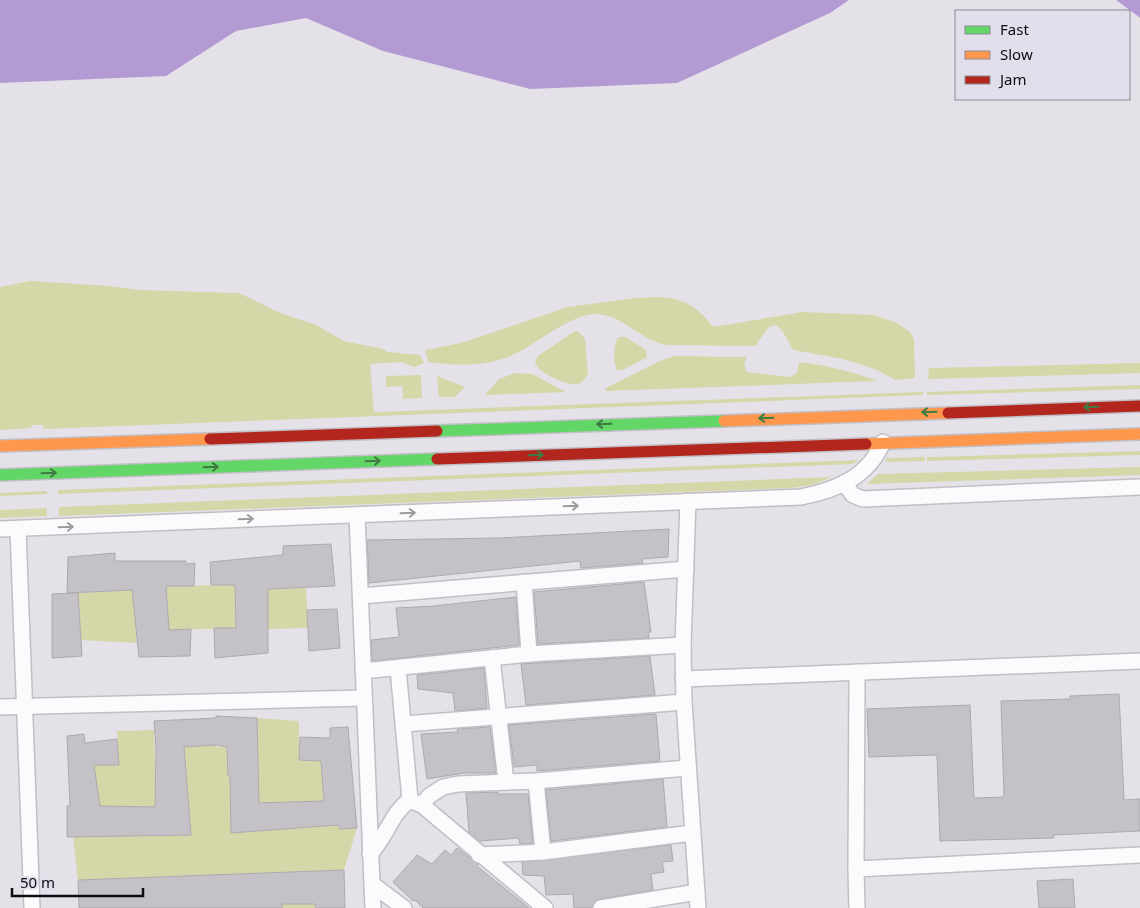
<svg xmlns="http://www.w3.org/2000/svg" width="1140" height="908" viewBox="0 0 1140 908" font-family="'Noto Sans',sans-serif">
<rect width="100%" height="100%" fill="#e4e1e8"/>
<g fill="#d6d7a8">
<path d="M30 281 109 286 139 290 239 293 280 313 316 325 344 341 383 349 387 352 420 355 424 363 414 367 402 362 370 364 374 412 923 392V395L43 429V425H32L31 428 0 430V287Z"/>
<path d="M636 298C671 296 691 297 713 327L802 312 874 315 897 323 910 332 914 339 915 378 896 380 875 369 843 359 793 350 782 330 775 325 768 328 755 346 668 345C641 342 623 314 595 314 570 315 539 342 517 353 489 367 458 366 428 362L425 350 461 343 568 307Z"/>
<path d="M575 331 579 332 585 339 588 373C586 377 584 381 580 383 570 388 537 373 535 362L538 356Z"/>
<path d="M619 337H626L646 350 647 357 623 370H617C613 362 613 343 619 337Z"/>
<path d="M676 356 747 357 744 365 747 372 790 377 797 373 799 362C826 365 852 371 877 381L606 391V388L664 359Z"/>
<path d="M1140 363V373L928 379 929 368Z"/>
<path d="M515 373 532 374 566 392 485 395 499 379Z"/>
<path d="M421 375 422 398 403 399 402 386 386 387V376Z"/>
<path d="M437 376 465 387 455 397H439Z"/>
<path d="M1140 385V389L927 395V392Z"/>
<path d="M1140 451V455L927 461V457Z"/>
<path d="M924 457 925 461 886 462V458Z"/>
<path d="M859 460 853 464 58 494V490Z"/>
<path d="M1140 467V475L867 484 878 474Z"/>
<path d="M832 477 812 485 791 488 59 516V507Z"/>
<path d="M47 491V494L0 496V493Z"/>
<path d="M47 508V516L0 518V510Z"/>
<path d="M235 585 236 628 169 630 166 586Z"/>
<path d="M306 588 308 628 266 629 267 589Z"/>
<path d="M132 590 137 643 81 640 78 593Z"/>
<path d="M257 718 299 721V760L321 761 324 801 256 808 259 796Z"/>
<path d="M216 720V747H230L228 776H230L231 833 338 825 340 829 357 828 344 870 78 880 73 837 191 835 184 747Z"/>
<path d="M154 730 156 797 162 807 100 806 94 765H119L117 731Z"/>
<path d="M282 904H315L316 908H282Z"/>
</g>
<g fill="#b49ad3">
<path d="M0 0H849L830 13 677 83 530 89 383 51 306 18 236 31 166 76 0 83Z"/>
<path d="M1116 0H1140V18L1139 17Z"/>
</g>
<g fill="#c4c2c7" stroke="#acaaaf">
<path d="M669 529 668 557 642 559 643 563 581 568 580 561 369 583 367 540 500 538Z"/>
<path d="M331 544 335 586 268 589V653L215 658 214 628H236L235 585H211L210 562 283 555V546Z"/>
<path d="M115 553V561H186V564L195 563 194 586H166L169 630 191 629 190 656 139 657 132 590 67 593 68 557Z"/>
<path d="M644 582 651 632H648L649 638 538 644 534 592Z"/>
<path d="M78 593 82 656 52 658V594Z"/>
<path d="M516 597 519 645 372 661 371 640 399 637 396 608 434 606Z"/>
<path d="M337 609 340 648 309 651 307 610Z"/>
<path d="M650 656 655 695 526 705 521 664Z"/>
<path d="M484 668 487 708 455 711 453 693 418 689 417 675Z"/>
<path d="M1119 694 1124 800 1140 799V831L1053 835 1054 838 940 841 937 755 869 757 867 709 970 705 974 798 1004 797 1001 701 1070 699V696Z"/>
<path d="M656 714 660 761 537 771V765L514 767 509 725Z"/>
<path d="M216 716 257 718 259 803 324 801 321 761 299 760 300 737 330 738V728L348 727 357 828 340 829 338 825 231 833 230 776H228L227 747 216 745 184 747 191 835 67 837V806H70L67 736 84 734 85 743 117 739 119 765H94L100 806 155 807 156 747 154 721 216 718Z"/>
<path d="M490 727 496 773H464L427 779 421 734 458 732 457 729Z"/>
<path d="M663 779 667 827 551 841 546 790Z"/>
<path d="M498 792V794H528L533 843 520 844 519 838 480 841 469 832 466 793Z"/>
<path d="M671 845 673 861 662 862 664 872 651 874 653 890 599 899 595 901 592 908H574L573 894 546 895 544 876 523 875 522 862Z"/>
<path d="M457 848 478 864 477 866 529 908H423L415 900 413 901 393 882 417 855 432 864 445 850 451 855Z"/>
<path d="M344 870 345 908H316L315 904H282V908H79L78 880Z"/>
<path d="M1073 879 1075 908H1039L1037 881Z"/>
</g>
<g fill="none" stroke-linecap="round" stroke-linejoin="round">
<g stroke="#c1bfc4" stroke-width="18">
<g id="street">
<path d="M844 483 853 495 863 499 1140 487"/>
<path d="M688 501 683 645 684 702 698 908"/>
<path d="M357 515 373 908"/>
<path d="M0 529 801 497C837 490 868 477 883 442"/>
<path d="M18 529 32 908"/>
<path d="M524 582 529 654"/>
<path d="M361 596 686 569"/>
<path d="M492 658 506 782"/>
<path d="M363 671 529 654 683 645"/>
<path d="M683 679 1140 661"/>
<path d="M0 707 363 698"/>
<path d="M404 724 684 702"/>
<path d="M536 781 543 852"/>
<path d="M414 802 422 805 545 908"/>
<path d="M422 805 429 796 443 787 458 784 536 781 687 768"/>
<path d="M370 854C387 836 391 813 410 800L398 668"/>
<path d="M479 855 543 852 692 833"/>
<path d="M856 869 857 672"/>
<path d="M372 884 404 908"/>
<path d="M601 908 697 892"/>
<path d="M857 908 856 869 1140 855"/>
</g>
</g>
<g stroke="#c1bfc4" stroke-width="14">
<g id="fast">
<path d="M437 431 724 421"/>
<path d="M0 475 437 459"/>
</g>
</g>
<g stroke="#c1bfc4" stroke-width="14">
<g id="slow">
<path d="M724 421 948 413"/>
<path d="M866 444 1140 434"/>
<path d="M0 446 210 439"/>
</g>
</g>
<g stroke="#c1bfc4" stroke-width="14">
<g id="jam">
<path d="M948 413 1140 406"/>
<path d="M210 439 437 431"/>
<path d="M437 459 866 444"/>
</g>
</g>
<use href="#street" stroke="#fbfafc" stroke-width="15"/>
<use href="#fast" stroke="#63d668" stroke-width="11"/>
<use href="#slow" stroke="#ff974d" stroke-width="11"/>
<use href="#jam" stroke="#b3261e" stroke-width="11"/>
</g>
<defs><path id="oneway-shaft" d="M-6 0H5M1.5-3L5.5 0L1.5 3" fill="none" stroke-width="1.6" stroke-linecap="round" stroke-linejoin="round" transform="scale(1.25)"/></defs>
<g stroke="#3d7b40">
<use href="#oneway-shaft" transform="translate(1091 407) rotate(178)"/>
<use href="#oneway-shaft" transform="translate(929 412) rotate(178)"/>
<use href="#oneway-shaft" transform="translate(766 418) rotate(178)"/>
<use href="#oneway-shaft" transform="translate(604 424) rotate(178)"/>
<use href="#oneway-shaft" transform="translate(536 455) rotate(-2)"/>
<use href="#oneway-shaft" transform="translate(373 461) rotate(-2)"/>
<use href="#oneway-shaft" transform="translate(211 467) rotate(-2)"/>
<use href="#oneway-shaft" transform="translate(49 473) rotate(-2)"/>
</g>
<g stroke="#9c9b9e">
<use href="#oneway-shaft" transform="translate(571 506) rotate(-2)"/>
<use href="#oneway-shaft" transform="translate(408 513) rotate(-2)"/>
<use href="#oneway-shaft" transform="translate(246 519) rotate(-2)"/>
<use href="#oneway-shaft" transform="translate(66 527) rotate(-2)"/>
</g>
<rect x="955" y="10" width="175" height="90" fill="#e3deeb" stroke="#8e8a93"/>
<rect x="965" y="26" width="25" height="8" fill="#63d668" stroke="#8e8a93"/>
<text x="1000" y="35" font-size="15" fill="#0e0c10">Fast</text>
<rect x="965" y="51" width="25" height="8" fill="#ff974d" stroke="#8e8a93"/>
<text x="1000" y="60" font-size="15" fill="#0e0c10">Slow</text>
<rect x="965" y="76" width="25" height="8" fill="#b3261e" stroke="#8e8a93"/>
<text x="1000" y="85" font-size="15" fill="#0e0c10">Jam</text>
<path d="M12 888v8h131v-8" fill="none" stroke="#0e0c10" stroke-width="2.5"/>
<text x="20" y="888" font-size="15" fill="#0e0c10" stroke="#e3deeb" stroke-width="4" paint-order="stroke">50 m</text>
</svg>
